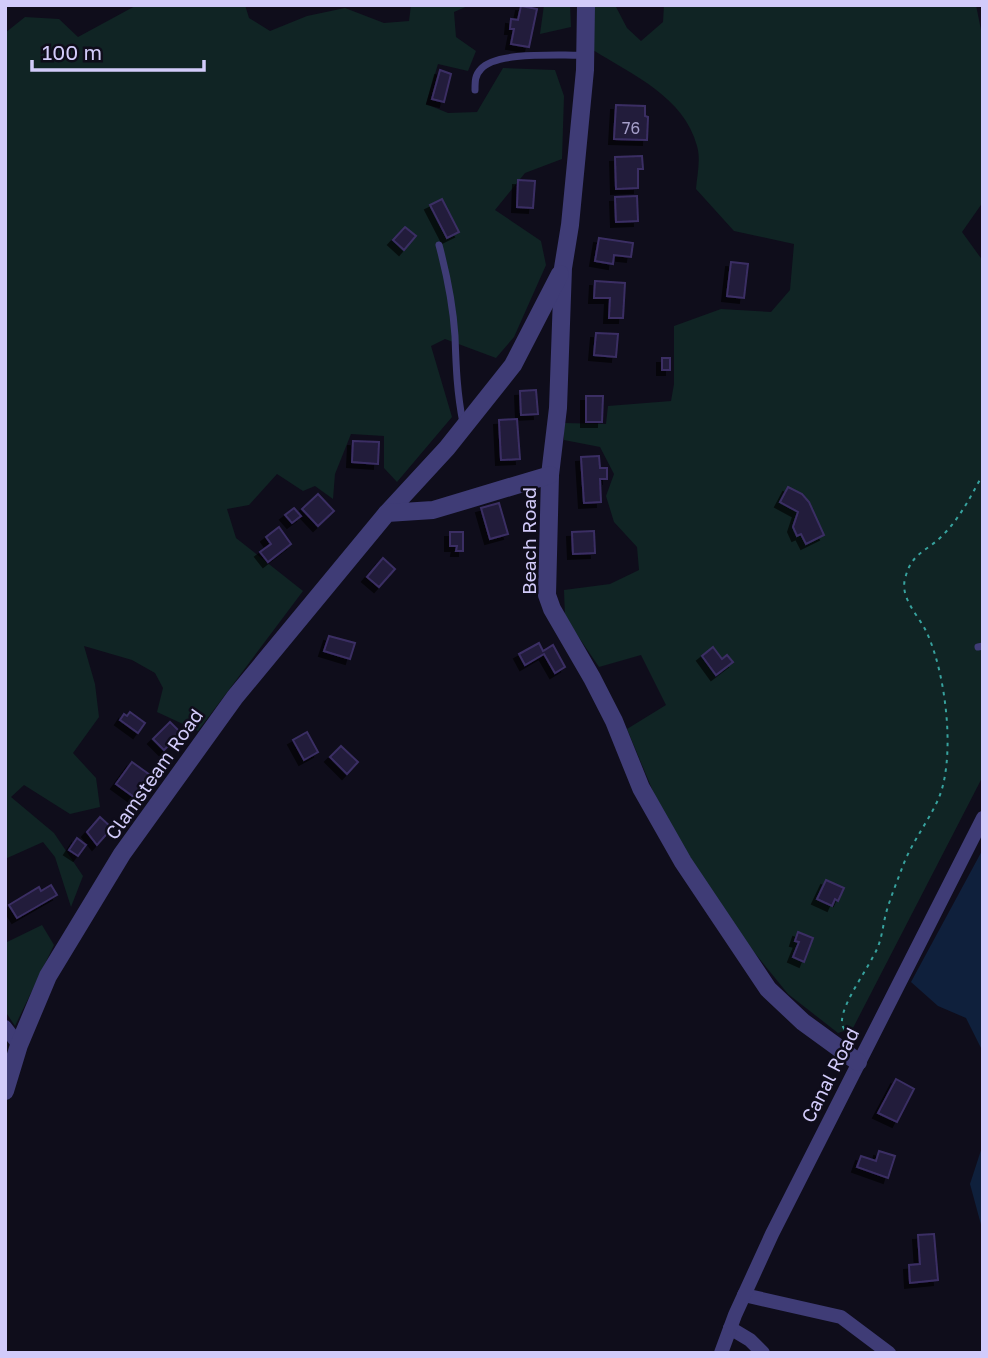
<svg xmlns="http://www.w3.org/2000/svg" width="988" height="1358" viewBox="0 0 988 1358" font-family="'Golos Text',sans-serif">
<defs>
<filter id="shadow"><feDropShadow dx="-5" dy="5" stdDeviation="0" flood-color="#0009"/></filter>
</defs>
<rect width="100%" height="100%" fill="#0f0d1b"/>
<g fill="#102424">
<path d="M137 5H245L249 18 270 31 307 16 345 8 384 23 409 21 411 5H470L454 12 456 37 476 51 468 71 438 64 426 104 448 113 477 112 503 68 555 70 564 96 562 159 525 173 495 210 541 241 546 265 514 337 496 358 445 339 431 346 452 417 397 482 384 468V436L351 434 335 474 333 499 315 486 303 491 277 474 249 505 227 509 236 538 303 591 198 731 157 712 163 688 155 673 132 660 84 646 95 684 99 717 73 753 96 778 100 807 70 814 24 785 11 797 54 833 83 876 71 907 55 857 43 842 5 859V33L25 17 59 19 78 37Z"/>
<path d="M544 5H570L571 27 540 34Z"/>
<path d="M591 5H615L627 28 641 41 663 22 664 5H976L983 40V202L962 232 983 261V776L853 1028 838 1033 788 994 749 946 706 884 660 808 627 729 666 705 641 655 599 667 565 617 564 590 610 584 639 570 637 547 614 522 606 496 614 474 600 447 564 440V423L606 424 608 406 671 401 674 384V326L721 309 771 312 790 290 794 244 734 231 696 189C697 176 701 159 697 146 684 97 633 75 593 50Z"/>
<path d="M42 925 54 945 15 1026 5 1011V943Z"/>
</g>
<g fill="#0f203c">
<path d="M983 849V1052L966 1018 938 1006 911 982Z"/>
<path d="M983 1144V1232L970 1184Z"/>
</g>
<g fill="#221b3a" stroke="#3a2f64" stroke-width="2" filter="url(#shadow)">
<path d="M521 6 537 9 529 47 511 44 514 29H510L511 19 518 20Z"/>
<path d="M440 70 451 74 444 102 432 99Z"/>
<path d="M616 105 645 106V116L648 117 647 140 614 139Z"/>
<path d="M642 156 643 169H638V188L616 189 615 157Z"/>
<path d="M518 180 535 181 533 208 517 207Z"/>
<path d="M637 196 638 221 616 222 615 197Z"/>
<path d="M442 199 459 232 447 238 430 205Z"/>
<path d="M405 227 416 236 404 250 393 240Z"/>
<path d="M599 238 633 243 631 257 614 255 613 264 595 261Z"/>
<path d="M731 262 748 264 744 298 727 296Z"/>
<path d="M595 281 625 283 623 318H609L610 298H594Z"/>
<path d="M596 333 618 334 616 357 594 355Z"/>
<rect x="662" y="358" width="8" height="12"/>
<path d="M536 390 538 414 521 415 520 391Z"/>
<path d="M586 396H603L602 422H586Z"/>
<path d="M517 419 520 459 501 460 499 420Z"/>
<path d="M353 441 379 442 378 464 352 462Z"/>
<path d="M599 456 600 468H607V479H600L601 502 584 503 581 457Z"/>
<path d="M788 487 802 494 809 502 824 535 806 544 801 534 797 536 793 527 798 512 780 502Z"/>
<path d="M318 494 334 511 318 526 302 509Z"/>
<path d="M499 503 508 534 490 539 481 508Z"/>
<path d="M294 508 301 516 292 523 285 515Z"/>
<path d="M279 527 291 544 268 562 260 552 271 544 266 537Z"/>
<path d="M594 531 595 553 573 554 572 532Z"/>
<path d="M450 532H463V551H456L457 546H450Z"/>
<path d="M383 558 395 569 379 587 367 577Z"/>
<path d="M329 636 355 643 350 659 324 651Z"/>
<path d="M539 643 543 651 553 645 565 667 555 673 544 654 525 665 519 654Z"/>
<path d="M713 647 722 659 727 655 733 662 716 675 702 656Z"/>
<path d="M130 712 145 723 138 733 120 720 124 714 127 716Z"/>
<path d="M170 722 181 733 164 750 153 739Z"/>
<path d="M307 732 318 752 304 760 293 740Z"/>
<path d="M341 746 358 762 347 774 330 757Z"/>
<path d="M132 762 150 775 134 797 116 784Z"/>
<path d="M100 817 112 828 97 845 87 832Z"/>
<path d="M77 838 86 845 78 856 69 850Z"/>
<path d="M826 880 844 888 838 901 835 899 832 906 817 899Z"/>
<path d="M51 885 57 895 17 918 9 905 39 887 41 891Z"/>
<path d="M798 932 813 938 804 962 793 957 799 942 795 941Z"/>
<path d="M896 1079 914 1089 897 1122 878 1113Z"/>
<path d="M879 1151 895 1156 888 1178 857 1167 861 1156 876 1161Z"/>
<path d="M934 1234 938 1280 910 1283 909 1265 920 1264 918 1235Z"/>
</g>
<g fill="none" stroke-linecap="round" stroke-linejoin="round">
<path stroke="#37a29e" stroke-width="2" stroke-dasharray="3.5 5" stroke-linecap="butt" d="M858 1039C850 1035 841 1030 842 1020 843 1002 869 967 877 949 882 938 883 925 886 913 891 896 898 879 904 863 913 841 927 823 937 802 957 761 946 672 926 631 918 615 900 598 905 579 911 553 926 552 942 536 960 518 971 496 983 474"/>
<g stroke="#3f3c76" stroke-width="7">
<path d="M475 90C475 81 475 75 481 69 496 51 560 56 584 55"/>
<path d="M439 245C447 275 453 306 455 336 456 366 457 393 463 423"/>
<path d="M978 647 983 646"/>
</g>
<g stroke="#3f3c76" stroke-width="14">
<path d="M5 1027 19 1045"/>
<path d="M744 1295 841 1317 889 1353"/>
<path d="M730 1328 750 1340 763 1353"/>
<path d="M721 1353 735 1315 772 1234 983 818"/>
</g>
<g stroke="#3f3c76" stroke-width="18">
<path d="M586 5 585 70 570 225 563 268 558 408 550 475 547 595 552 609 592 678 614 721 641 788 683 862 768 989 803 1022 858 1062"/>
<path d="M387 513 447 448 513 365 560 274"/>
<path d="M5 1091 19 1045 48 976 122 854 235 697 387 513 433 510 550 475"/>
</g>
</g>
<g text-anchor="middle" stroke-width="5" stroke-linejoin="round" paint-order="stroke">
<g font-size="16" fill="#a69fca">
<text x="631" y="134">76</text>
</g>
<g font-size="19" fill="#d2cbfa" stroke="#0f0d1b">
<text transform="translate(529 541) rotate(-90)" y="7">Beach Road</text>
<text transform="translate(154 774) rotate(-55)" y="7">Clamsteam Road</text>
<text transform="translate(830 1075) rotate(-63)" y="7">Canal Road</text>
</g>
</g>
<rect width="988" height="1358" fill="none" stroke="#d2cbfa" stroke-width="14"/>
<path d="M32 60v10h172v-10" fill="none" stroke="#d2cbfa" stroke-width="3.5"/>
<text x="42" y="60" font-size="21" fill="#d2cbfa" stroke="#0f0d1b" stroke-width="5" paint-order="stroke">100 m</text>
</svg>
